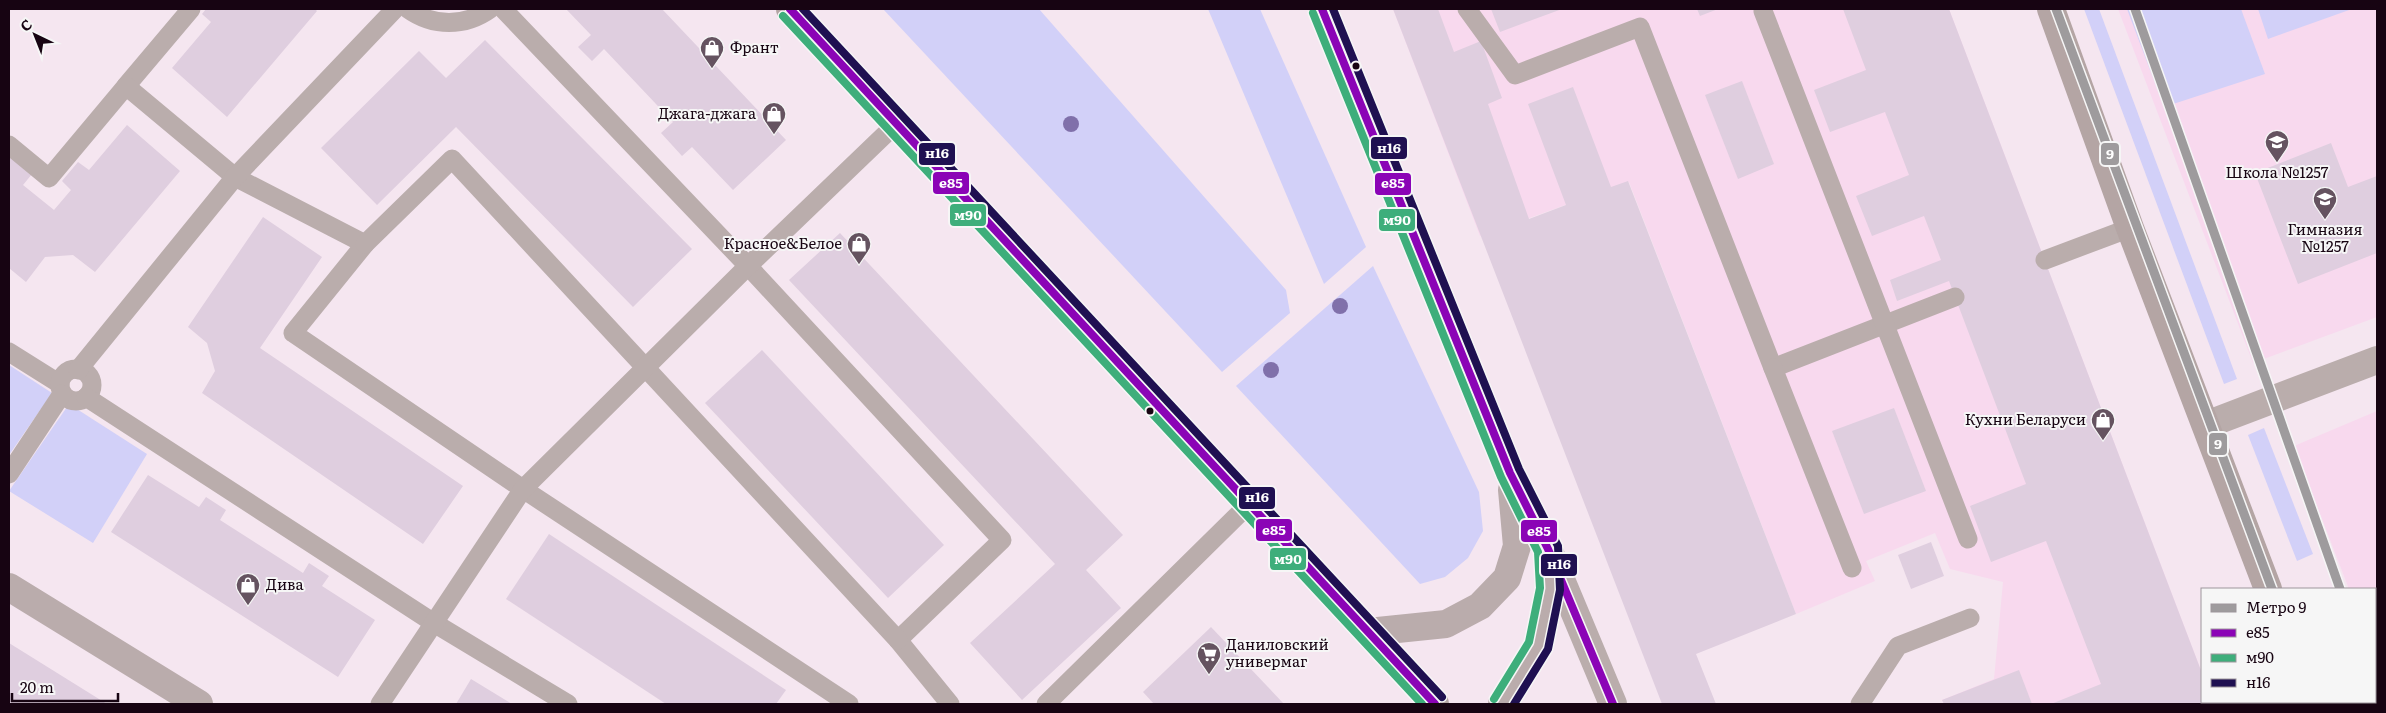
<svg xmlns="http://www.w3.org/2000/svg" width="2386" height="713" viewBox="0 0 2386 713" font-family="Literata,serif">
<rect width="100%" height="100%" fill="#f5e6f0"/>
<g fill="#f8d9ee">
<path d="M1393 9H1949L2202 673V702H2213L2214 704H1944L1942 700 1994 679 2003 582 1950 569 1935 533 1866 561 1875 581 1796 614 1629 182 1480 236Z"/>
<path d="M2118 9H2377V317L2253 363Z"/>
<path d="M2377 411V664L2375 657V589H2349L2294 446Z"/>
</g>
<g fill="#d2d0f8">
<path d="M883 9H1039L1286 290 1290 313 1222 372Z"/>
<path d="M1208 9H1260L1366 247 1324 284Z"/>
<path d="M2084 9H2099L2237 379 2224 384Z"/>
<path d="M2127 9H2241L2265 74 2164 107Z"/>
<path d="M2258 9H2352L2268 39Z"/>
<path d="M1373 266 1479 492 1483 531 1468 558 1445 577 1420 584 1236 386Z"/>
<path d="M9 365 52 393 9 455Z"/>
<path d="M69 404 147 454 93 543 9 491Z"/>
<path d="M2264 428 2313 554 2297 561 2248 435Z"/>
</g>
<g fill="#dfcedf">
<path d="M206 9H315L317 11 227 117 172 68 211 22 202 14Z"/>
<path d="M566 9H662L786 140 733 190 692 147 682 156 661 133 673 122 604 49 592 61 578 47 591 35Z"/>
<path d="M1393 9H1438L1454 52 1481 41 1502 98 1488 104 1529 219 1566 205 1528 104 1573 87 1611 187 1628 181 1796 614 1696 654 1716 704H1662Z"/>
<path d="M1491 9H1562L1500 32Z"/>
<path d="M1697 9H1718L1700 16Z"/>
<path d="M1843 9H1949L2202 673V702H2213L2214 704H2051L2101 684 2046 541 1991 562 1970 506 2026 484 1949 281 1897 301 1890 280 1941 260 1924 216 1872 236 1856 196 1909 175 1885 112 1830 132 1814 90 1866 70Z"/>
<path d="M485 40 692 249 633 307 456 127 377 205 321 148 419 51 446 78Z"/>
<path d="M1742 81 1774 164 1738 179 1705 95Z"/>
<path d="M127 125 180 171 95 272 73 255 45 257 26 282 9 268V154L32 174 23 185 54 210 71 190 62 181 78 162 89 170Z"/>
<path d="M2331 143 2348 187 2377 176V253L2298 284 2255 173Z"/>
<path d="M263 217 322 257 260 348 463 486 423 544 202 393 215 371 207 343 188 327Z"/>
<path d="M840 233 1123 535 1086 570 1121 608 1022 700 970 643 1055 564 789 280Z"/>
<path d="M762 350 944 545 888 598 705 403Z"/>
<path d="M1894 408 1926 491 1864 514 1832 431Z"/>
<path d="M148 475 199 507 206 497 226 510 220 520 303 573 309 563 329 576 322 586 375 620 338 677 111 532Z"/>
<path d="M549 534 786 690 776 704H666L506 599Z"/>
<path d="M1931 542 1944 576 1911 589 1898 555Z"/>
<path d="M1211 627 1284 704H1154L1143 692Z"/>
<path d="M9 643 107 704H9Z"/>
<path d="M2019 670 2032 704H1944L1942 700Z"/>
<path d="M471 679 512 704H456Z"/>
</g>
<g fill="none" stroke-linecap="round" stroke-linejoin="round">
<g stroke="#baadac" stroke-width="19">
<path d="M408 9C433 27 465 27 490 9"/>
<path d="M503 9 748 266 1002 540 898 640 950 704"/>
<path d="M1467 9 1515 75 1640 27 1773 368 1955 297"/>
<path d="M1763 11 1968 539"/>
<path d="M126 86 191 9"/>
<path d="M9 145 49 178 126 86 235 177 365 244 293 333 523 489 849 704"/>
<path d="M365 244 452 159 898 640"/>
<path d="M2045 260 2130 228"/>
<path d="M9 352 60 384"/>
<path d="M1773 368 1852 568"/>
<circle cx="76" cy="385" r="16"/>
<path d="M78 370 235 177 395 9"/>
<path d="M86 397 434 623 568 704"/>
<path d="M9 474 62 394"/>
<path d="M380 704 523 489 748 266 897 123"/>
<path d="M1046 704 1249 504"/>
<path d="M1860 704 1898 646 1970 618"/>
</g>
<g stroke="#baadac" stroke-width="28">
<path d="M2206 425 2377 360"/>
<path d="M1549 551 1613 704"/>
</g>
<g stroke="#baacac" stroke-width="28">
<path d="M1322 9 1510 473 1548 549 1550 589 1538 646 1502 704"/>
<path d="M9 587 199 704"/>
<path d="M1368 632 1446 624 1480 606 1507 578 1517 546 1512 490"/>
</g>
<g stroke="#b4a5a4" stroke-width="28">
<path d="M790 9 1435 704"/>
<path d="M2051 9 2130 228 2268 589"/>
<path d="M2311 702 2312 704"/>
</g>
<g stroke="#f6f6f6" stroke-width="11">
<g id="bus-1">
<path d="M790 9 1435 704"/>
<path d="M1322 9 1510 473 1548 549 1613 704"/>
</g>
</g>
<g stroke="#f6f6f6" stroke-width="11">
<g id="bus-2">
<path d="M1313 13 1501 477 1538 552 1540 588 1529 642 1494 699"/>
<path d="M783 16 1422 704"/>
</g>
</g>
<g stroke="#f6f6f6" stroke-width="11">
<g id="bus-3">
<path d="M803 9 1442 697"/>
<path d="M1333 9 1519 469 1558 546 1560 590 1548 649 1514 704"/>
</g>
</g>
<use href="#bus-1" stroke="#8b04b6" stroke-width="8"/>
<use href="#bus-2" stroke="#3eae7b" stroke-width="8"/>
<use href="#bus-3" stroke="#1f1051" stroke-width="8"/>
<g stroke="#f6f6f6" stroke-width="12">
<g id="metro-1">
<path d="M2056 9 2272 589"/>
<path d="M2135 9 2340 589"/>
</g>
</g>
<use href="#metro-1" stroke="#9e9b9d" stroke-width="9"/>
</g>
<g fill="#8070aa">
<circle cx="1071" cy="124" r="8"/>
<circle cx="1340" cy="306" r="8"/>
<circle cx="1271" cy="370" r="8"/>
</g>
<defs>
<g id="shop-pin" transform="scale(1.25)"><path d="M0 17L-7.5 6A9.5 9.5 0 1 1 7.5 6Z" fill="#655360" stroke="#f6f6f6"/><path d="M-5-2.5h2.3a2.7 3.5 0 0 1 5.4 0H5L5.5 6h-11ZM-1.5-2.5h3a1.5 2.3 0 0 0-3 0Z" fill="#fff"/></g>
<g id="school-pin" transform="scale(1.25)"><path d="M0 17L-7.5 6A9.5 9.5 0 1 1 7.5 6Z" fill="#655360" stroke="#f6f6f6"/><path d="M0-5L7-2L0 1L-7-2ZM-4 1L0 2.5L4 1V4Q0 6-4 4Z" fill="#fff"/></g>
<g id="supermarket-pin" transform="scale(1.25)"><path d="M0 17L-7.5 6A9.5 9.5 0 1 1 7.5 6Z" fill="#655360" stroke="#f6f6f6"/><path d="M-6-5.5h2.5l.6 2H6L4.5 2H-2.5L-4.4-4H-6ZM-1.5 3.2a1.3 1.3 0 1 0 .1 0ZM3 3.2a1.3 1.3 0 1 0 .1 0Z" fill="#fff"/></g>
</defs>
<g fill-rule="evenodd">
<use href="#shop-pin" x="712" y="48"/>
<use href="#shop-pin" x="774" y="114"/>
<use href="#school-pin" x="2277" y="142"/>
<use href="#school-pin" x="2325" y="199"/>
<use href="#shop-pin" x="859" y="244"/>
<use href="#shop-pin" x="2103" y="420"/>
<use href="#shop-pin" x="248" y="585"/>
<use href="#supermarket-pin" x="1209" y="654"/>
</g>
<g fill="#170412" stroke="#f6f6f6" stroke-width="2">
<circle cx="1356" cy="66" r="4.5"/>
<circle cx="1150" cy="411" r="4.5"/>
</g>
<g text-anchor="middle" stroke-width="4" stroke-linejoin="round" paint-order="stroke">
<g font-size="15" fill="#170412" stroke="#f6f6f6" text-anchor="start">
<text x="730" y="53">Франт</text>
<text x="756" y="119" text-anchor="end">Джага-джага</text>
<text x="2277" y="178" text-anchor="middle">Школа №1257</text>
<text x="2325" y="235" text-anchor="middle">Гимназия<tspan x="2325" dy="17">№1257</tspan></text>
<text x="842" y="249" text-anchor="end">Красное&amp;Белое</text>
<text x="2086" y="425" text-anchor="end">Кухни Беларуси</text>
<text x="266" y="590">Дива</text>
<text x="1226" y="650">Даниловский<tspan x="1226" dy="17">универмаг</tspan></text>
</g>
</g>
<g stroke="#f6f6f6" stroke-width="2">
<rect x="1370" y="136" width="38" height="24" rx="5" fill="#1f1051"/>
<rect x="918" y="142" width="38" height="24" rx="5" fill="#1f1051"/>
<rect x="2100" y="142" width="20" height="24" rx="5" fill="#9e9b9d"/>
<rect x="932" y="171" width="38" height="24" rx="5" fill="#8b04b6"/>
<rect x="1374" y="172" width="38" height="24" rx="5" fill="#8b04b6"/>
<rect x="949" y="203" width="38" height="24" rx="5" fill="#3eae7b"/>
<rect x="1378" y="208" width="38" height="24" rx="5" fill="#3eae7b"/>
<rect x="2208" y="432" width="20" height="24" rx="5" fill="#9e9b9d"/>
<rect x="1238" y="486" width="38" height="24" rx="5" fill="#1f1051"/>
<rect x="1255" y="518" width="38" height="24" rx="5" fill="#8b04b6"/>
<rect x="1520" y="519" width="38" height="24" rx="5" fill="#8b04b6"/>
<rect x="1269" y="547" width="38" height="24" rx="5" fill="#3eae7b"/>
<rect x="1540" y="553" width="38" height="24" rx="5" fill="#1f1051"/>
</g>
<g font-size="14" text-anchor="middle" font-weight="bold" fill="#fff">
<text x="1389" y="153">н16</text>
<text x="937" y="158">н16</text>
<text x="2110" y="159">9</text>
<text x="951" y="188">е85</text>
<text x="1393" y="188">е85</text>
<text x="968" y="220">м90</text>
<text x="1397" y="225">м90</text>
<text x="2218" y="449">9</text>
<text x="1257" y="502">н16</text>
<text x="1274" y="535">е85</text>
<text x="1539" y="536">е85</text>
<text x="1288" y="564">м90</text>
<text x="1559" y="569">н16</text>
</g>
<rect width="2386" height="713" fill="none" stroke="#170412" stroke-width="20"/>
<rect x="2201" y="588" width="175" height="115" fill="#f6f6f6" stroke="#9d959b"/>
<rect x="2211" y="604" width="25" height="8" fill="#9e9b9d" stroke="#9d959b"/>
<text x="2246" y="613" font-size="15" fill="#170412">Метро 9</text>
<rect x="2211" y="629" width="25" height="8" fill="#8b04b6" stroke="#9d959b"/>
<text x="2246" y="638" font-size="15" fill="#170412">е85</text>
<rect x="2211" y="654" width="25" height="8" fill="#3eae7b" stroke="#9d959b"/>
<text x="2246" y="663" font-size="15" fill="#170412">м90</text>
<rect x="2211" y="679" width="25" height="8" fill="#1f1051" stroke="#9d959b"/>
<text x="2246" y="688" font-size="15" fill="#170412">н16</text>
<g transform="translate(35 35) rotate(317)" stroke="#f6f6f6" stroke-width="4" paint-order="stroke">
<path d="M0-4L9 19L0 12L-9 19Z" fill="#170412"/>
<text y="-8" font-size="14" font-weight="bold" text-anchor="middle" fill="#170412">С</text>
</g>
<path d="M12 693v8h106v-8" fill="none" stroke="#170412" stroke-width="2.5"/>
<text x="20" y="693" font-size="15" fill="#170412" stroke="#f6f6f6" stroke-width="4" paint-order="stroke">20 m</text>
</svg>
